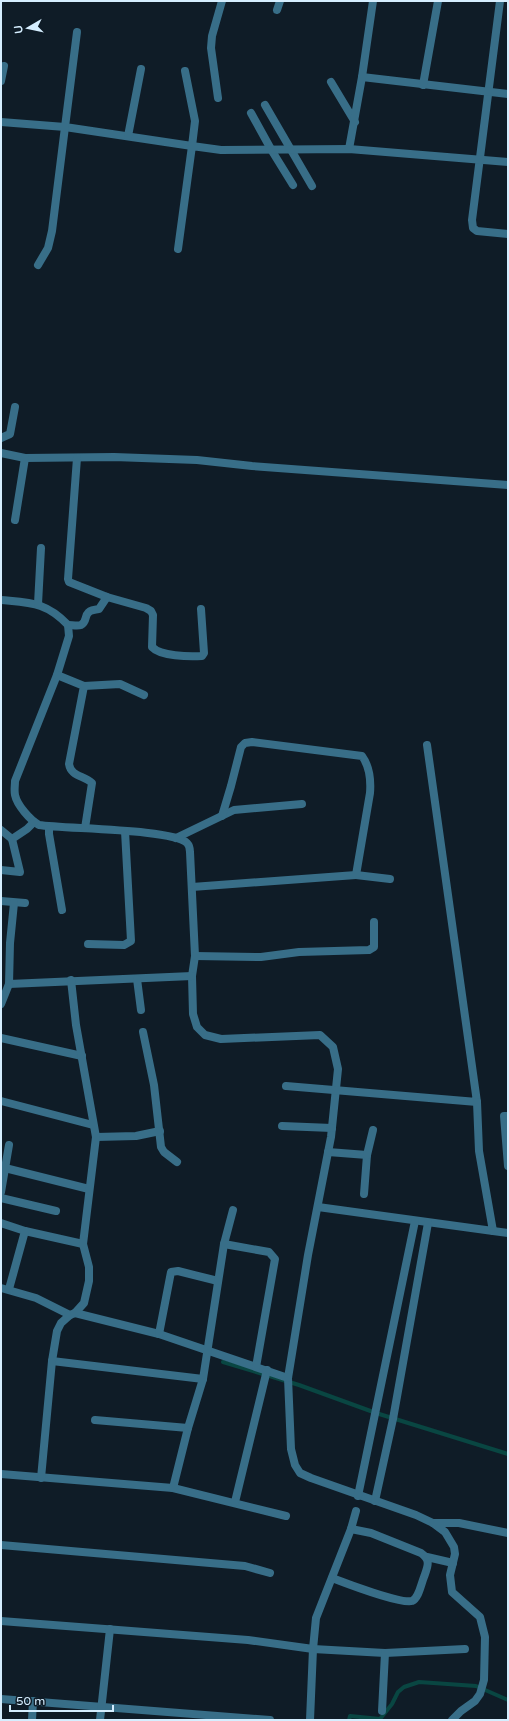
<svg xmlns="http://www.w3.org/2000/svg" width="509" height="1721" viewBox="0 0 509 1721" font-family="'Varela Round',sans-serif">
<rect width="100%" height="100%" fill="#0f1c27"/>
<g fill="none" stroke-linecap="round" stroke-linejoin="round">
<g stroke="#094642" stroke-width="4">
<path d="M223 1362 299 1385 376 1413 508 1454"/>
<path d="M349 1720 350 1716 380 1719 392 1704 398 1692 404 1687 419 1682 476 1686 508 1700"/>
</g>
<g stroke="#386e88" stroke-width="8">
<path d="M500 1 472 220 473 228 477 231 508 234"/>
<path d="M277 10 280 1"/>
<path d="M77 32 65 127 192 146 195 121 185 71"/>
<path d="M362 77 508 94"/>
<path d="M1 81 4 66"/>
<path d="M331 82 355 122"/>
<path d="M423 85 438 1"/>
<path d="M218 98 211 48 212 36 222 1"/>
<path d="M265 105 312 186"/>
<path d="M251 113 272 151 293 185"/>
<path d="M1 122 65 127 52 231 48 248 38 265"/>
<path d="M128 136 141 69"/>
<path d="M349 149 362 77 373 1"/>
<path d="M178 249 192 146 221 150 349 149 508 162"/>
<path d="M1 438 10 434 15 407"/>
<path d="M1 453 25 458 114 457 197 460 252 466 508 485"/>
<path d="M77 458 68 579 69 582 107 597 146 608 151 611 153 615 152 647C160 656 189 657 202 656L204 653 201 609"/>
<path d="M15 520 25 458"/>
<path d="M1 600C31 603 46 602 68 625L69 636 57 675 15 781C15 786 14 790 15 795 17 805 30 820 39 825 65 829 173 829 187 843 189 845 190 849 190 852L195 956 192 976 193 1014 197 1027 205 1035 221 1039 320 1035 333 1047 338 1069 331 1137 308 1255 288 1378 291 1449 295 1465 300 1473 311 1478 416 1515 433 1523 445 1532 454 1547 455 1554 450 1575 452 1592 480 1617 485 1637 484 1680 480 1694 475 1701 461 1711 452 1720"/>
<path d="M38 604 41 548"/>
<path d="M68 625C72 625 78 626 81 625 90 620 80 611 99 609L107 597"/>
<path d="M57 675 84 686 69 764C71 777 84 775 92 783L85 828"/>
<path d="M84 686 120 684 144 695"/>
<path d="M49 827V834L62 910"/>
<path d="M1 830 12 839"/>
<path d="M176 838 234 810 302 804"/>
<path d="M1 870 20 872 12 839 27 829 34 822"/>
<path d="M356 875 390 879"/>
<path d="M192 887 356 875 370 793C371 780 370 767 362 756L252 742 245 743 241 747 231 786 222 816"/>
<path d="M1 901 25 903"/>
<path d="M14 903 10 943 9 984 192 976"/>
<path d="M88 944 124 945 131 941 125 831"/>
<path d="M195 956 261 957 299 952 369 950 374 947V922"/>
<path d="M137 979 141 1010"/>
<path d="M1 1004 9 984"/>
<path d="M143 1032 154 1085 161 1147 164 1152 177 1162"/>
<path d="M1 1038 82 1056"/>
<path d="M286 1086 477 1102 427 745"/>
<path d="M1 1101 93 1125"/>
<path d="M508 1116H504L508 1166"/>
<path d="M282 1126 332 1128"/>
<path d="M96 1137 136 1136 160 1131"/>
<path d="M328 1152 367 1155 364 1194"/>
<path d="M367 1155 373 1130"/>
<path d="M5 1168 89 1189"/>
<path d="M1 1192 9 1145"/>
<path d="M1 1198 56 1211"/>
<path d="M318 1207 493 1231 479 1151 477 1102"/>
<path d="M1 1223 25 1231 83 1244"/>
<path d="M493 1231 508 1233"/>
<path d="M224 1244 233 1210"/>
<path d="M1 1288 36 1298 70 1315"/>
<path d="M9 1289 25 1231"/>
<path d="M75 1313 159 1334 288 1378"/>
<path d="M159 1334 171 1272 178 1271 218 1281"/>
<path d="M52 1361 203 1379"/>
<path d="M95 1420 188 1428"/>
<path d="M1 1474 173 1488 286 1516"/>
<path d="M41 1478 52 1361 57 1331 61 1323 70 1315 75 1313 84 1303 89 1281V1267L83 1244 96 1137 76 1025 71 980"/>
<path d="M173 1488 188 1428 203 1379 224 1244 269 1252 275 1259 256 1367"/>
<path d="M358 1496 415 1221"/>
<path d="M375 1501 393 1419 428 1223"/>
<path d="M235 1502 267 1370"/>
<path d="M433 1523H459L508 1533"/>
<path d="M1 1545 245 1566 270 1573"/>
<path d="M427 1557 453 1563"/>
<path d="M332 1578C345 1583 401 1604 412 1601 419 1598 421 1584 424 1577 428 1566 431 1560 421 1553L371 1533 351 1529"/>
<path d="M1 1621 248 1640 313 1649 385 1653 465 1649"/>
<path d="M1 1699 270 1720"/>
<path d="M382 1711 385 1653"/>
<path d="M32 1720 33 1701"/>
<path d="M100 1720 110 1629"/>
<path d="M310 1720 313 1649 316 1618 351 1529 356 1511"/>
</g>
</g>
<rect width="509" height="1721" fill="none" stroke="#d5eeff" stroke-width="4"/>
<g transform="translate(28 28) rotate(261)" stroke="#0f1c27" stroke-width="3" paint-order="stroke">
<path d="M0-3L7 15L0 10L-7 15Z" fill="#d5eeff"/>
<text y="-6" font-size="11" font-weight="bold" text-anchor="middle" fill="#d5eeff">U</text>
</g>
<path d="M10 1705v6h103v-6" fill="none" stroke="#d5eeff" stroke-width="2"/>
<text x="16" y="1705" font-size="12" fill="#d5eeff" stroke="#0f1c27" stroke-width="3" paint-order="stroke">50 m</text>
</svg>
